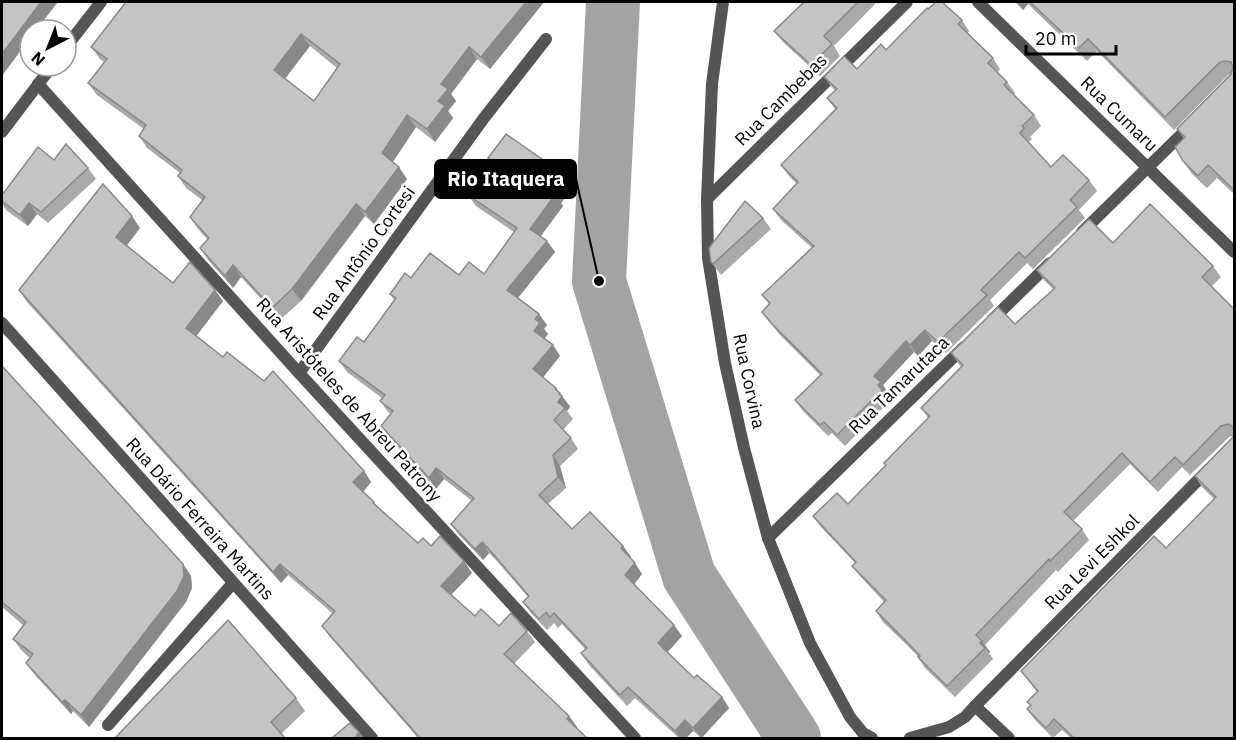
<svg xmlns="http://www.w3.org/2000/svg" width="1236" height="740" viewBox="0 0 1236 740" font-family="'IBM Plex Sans',sans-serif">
<rect width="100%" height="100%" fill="#fff"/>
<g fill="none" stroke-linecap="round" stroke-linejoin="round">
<path stroke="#a3a3a3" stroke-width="54" d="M613 2 599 281 689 576 794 738"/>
<g stroke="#555" stroke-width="12">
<path d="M723 2 712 84 707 199 708 258 725 363 744 448 768 538 810 643 850 717 863 733 872 738"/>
<path d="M978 2 1234 252"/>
<path d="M66 47 101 2"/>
<path d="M38 84 299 373 635 738"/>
<path d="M2 132 52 66"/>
<path d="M707 199 907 2"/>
<path d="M1082 232 1191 125"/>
<path d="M992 320 1050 263"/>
<path d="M2 323 372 738"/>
<path d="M299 373 484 118 546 39"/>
<path d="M768 538 964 347"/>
<path d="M975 706 1009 738"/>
<path d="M108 725 233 583"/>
<path d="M910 738 949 727 965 717 975 706 1209 469"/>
</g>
</g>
<g fill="#a9a9a9" fill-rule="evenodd">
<path d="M544 2 490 69 477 59 451 94 456 101 448 111 453 118 435 142 416 127 393 162 407 179 374 224 365 216 301 301 280 320 241 277 233 288 208 260 200 248 207 239 198 229 190 217 202 200 186 188 178 176 180 173 147 148 139 136 144 129 97 95 88 83 104 62 100 59 91 47ZM310 46 337 68 314 101 285 79Z"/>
<path d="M804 2H880L878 4 877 2 834 46 840 56 820 76 783 42 774 31Z"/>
<path d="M1015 2H1234V194L1217 178 1207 188 1192 174 1183 161 1184 139 1177 129 1232 73 1228 75 1174 130 1097 51 1087 61 1028 4 1023 10Z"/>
<path d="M928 9 962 20 969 31 968 33 993 58 1000 69 998 72 1007 82 1015 93 1013 95 1034 115 1041 126 1030 137 1032 139 1029 142 1051 167 1089 180 1097 191 1079 210 1085 218 1033 269 1027 263 990 300 994 306 946 353 932 341 918 356 914 352 883 385 888 393 886 396 890 401 845 446 832 433 828 436 803 411 795 400 820 375 780 335 762 312 769 304 762 295 812 248 781 220 773 209 797 184 789 176 781 165 835 109 827 98 835 91 824 77 857 69 886 50Z"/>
<path d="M488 158 553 167 561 178 556 185 565 198 561 203 563 206 540 236 547 241 555 252 518 298 547 325 544 329 548 334 544 339 553 345 560 356 543 377 559 392 568 404 570 407 567 411 573 419 563 430 571 438 578 449 560 466 566 488 548 504 572 529 623 546 631 557 630 558 642 574 634 585 682 636 667 652 694 678 722 697 729 708 702 738 693 731 686 738H679L635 698 627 706 589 665 581 653 585 649 562 624 558 628 554 623 547 630 531 613 523 602 528 597 496 560 489 553 483 560 459 535 451 524 472 501 444 479 436 489 389 437 381 426 391 414 388 412 380 401 382 398 347 372 339 361 364 342 394 300 390 294 411 278 484 274 514 232 476 206 468 195 491 163Z"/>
<path d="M54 160 88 168 96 179 48 223 37 214 28 226 6 210 2 203V195Z"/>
<path d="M763 218 771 229 721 275 711 262Z"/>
<path d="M140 228 126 246 173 283 215 290 223 301 196 336 364 471 371 482 363 492 374 502 377 506 418 543 431 546 472 573 451 595 475 616 499 626 527 631 535 642 514 664 569 716 577 727 576 728 587 738H418L330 637 322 626 332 613 288 575 281 583 27 302 19 290Z"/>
<path d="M1113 243 1213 266 1221 277 1212 286 1234 309V738H1071L1062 730 1053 738 1035 720 1027 709 1030 706 1027 702 1037 692 1021 671 1166 548 1214 499 1202 487 1195 476 1232 438 1234 435 1229 437 1190 475 1182 467 1158 492 1130 464 1073 521 1082 529 1089 540 1058 572 1056 570 985 645 990 652 989 653 993 659 955 697 925 668 916 654 883 622 876 611 884 602 860 576 852 566 855 563 821 527 813 516 848 504 885 466 884 463 928 418 921 408 961 367 951 353 1015 324 1053 289 1044 280 1037 270Z"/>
<path d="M2 366 183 564 191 576 192 588 186 602 89 727 73 711 71 714 35 675 26 663 30 658 21 650 13 639 23 625 2 607Z"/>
<path d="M296 698 305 711 281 734 115 738Z"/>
</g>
<g fill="#898989">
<path d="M41 2H58L36 30H30V38L2 76V54Z"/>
<path d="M526 2H544L490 69 481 57Z"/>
<path d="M1017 2H1026L1028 4 1023 10Z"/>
<path d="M301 34 310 46 282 82 274 70Z"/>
<path d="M469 47 477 59 451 94 456 101 448 111 453 118 435 142 427 129 438 101 441 84Z"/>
<path d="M407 115 416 127 390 166 382 153Z"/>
<path d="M399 167 407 179 374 224 365 212Z"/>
<path d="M553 167 561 178 554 188 546 176Z"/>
<path d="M557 187 565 198 561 203 563 206 538 240 530 229Z"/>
<path d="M29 203 37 214 28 226 20 215Z"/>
<path d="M356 204 365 216 301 301 292 289Z"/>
<path d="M132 216 140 228 124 249 116 237Z"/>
<path d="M547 241 555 252 515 301 507 290Z"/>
<path d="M233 265 241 277 233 288 225 276Z"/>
<path d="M215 290 223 301 194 339 186 328Z"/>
<path d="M539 314 547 325 544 329 548 334 542 342 534 331 535 319Z"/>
<path d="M925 330 932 341 918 356 910 345Z"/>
<path d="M906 341 914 352 883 385 888 393 886 396 878 385 874 376Z"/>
<path d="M553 345 560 356 541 380 533 369Z"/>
<path d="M556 388 568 404 570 407 567 411 558 402 555 389Z"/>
<path d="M553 455 560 466 566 488 558 477Z"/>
<path d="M436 468 444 479 436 489 429 478Z"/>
<path d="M364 471 371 482 361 494 353 482Z"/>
<path d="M482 542 489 553 483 560 475 549Z"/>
<path d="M623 546 631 557 629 559 621 548Z"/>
<path d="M464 561 472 573 449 597 441 586Z"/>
<path d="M635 563 642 574 632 586 625 575Z"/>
<path d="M183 564 191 576 192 588 186 602 89 727 81 715Z"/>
<path d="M280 564 288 575 281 583 273 572Z"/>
<path d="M674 625 682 636 666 654 658 643Z"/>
<path d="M982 641 990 652 989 653 980 643Z"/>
<path d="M722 697 729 708 701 738 693 728Z"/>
<path d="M65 700 73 711 71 714 62 702Z"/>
<path d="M569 716 577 727 575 730 567 719Z"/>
<path d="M685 720 693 731 686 738H680L675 731Z"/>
<path d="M359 732 364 738H355Z"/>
</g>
<g fill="#c4c4c4" stroke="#898989" stroke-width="1.5" fill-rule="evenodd">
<path d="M2 2H41L2 54Z"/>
<path d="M126 2H526L481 57 469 47 441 84 448 89 438 101 445 106 427 129 407 115 382 153 399 167 365 212 356 204 292 289 272 308 233 265 225 276 200 248 209 238 190 217 205 197 178 176 182 170 139 136 146 125 88 83 107 59 91 47ZM301 34 340 64 314 101 274 70Z"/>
<path d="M804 2H858L824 36 832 44 811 65 774 31Z"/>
<path d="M936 2H942L962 20 958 24 993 58 988 63 1007 82 1004 85 1034 115 1022 126 1024 128 1020 133 1051 167 1063 155 1089 180 1070 200 1077 207 1025 258 1019 252 981 290 987 295 938 342 925 330 910 345 906 341 874 376 881 382 878 385 882 390 837 435 824 422 820 425 795 400 822 374 772 324 762 312 770 303 762 295 814 246 773 209 798 182 781 165 837 108 827 98 837 89 824 77 844 56 857 69 881 44 886 50 927 8 928 9Z"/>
<path d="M1030 2H1234V190L1208 165 1198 176 1183 161 1175 147 1185 137 1177 129 1231 74 1233 67 1231 62 1224 61 1219 63 1165 117 1088 39 1079 48Z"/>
<path d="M506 134 553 167 546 176 557 187 553 193 555 195 530 229 547 241 507 290 539 314 535 319 540 323 534 331 553 345 533 369 556 388 555 389 560 393 559 394 562 396 558 402 565 408 554 420 571 438 553 455 558 477 539 495 572 529 590 512 623 546 621 548 635 563 625 575 674 625 658 643 694 678 697 675 722 697 693 728 685 720 675 731 628 687 620 695 581 653 587 648 554 613 550 617 546 612 539 619 523 602 529 596 488 548 482 542 475 549 451 524 474 498 436 468 429 478 381 426 393 411 380 401 385 395 339 361 357 337 364 342 396 298 390 294 405 273 411 278 430 253 459 275 469 262 484 274 517 228 468 195 493 161 488 158Z"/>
<path d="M66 144 88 168 41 212 29 203 20 215 2 201V195L38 147 54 160Z"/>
<path d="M103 184 132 216 116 237 173 283 190 262 215 290 186 328 223 357 227 352 264 381 273 371 364 471 353 482 374 502 373 503 418 543 423 538 431 546 440 536 464 561 441 586 475 616 481 609 499 626 511 613 527 631 504 654 569 716 567 719 587 738H420L322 626 335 611 280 564 273 572 19 290Z"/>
<path d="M745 201 763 218 713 264 711 262 709 248Z"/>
<path d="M1150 204 1213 266 1202 277 1234 309V434V429L1232 426 1228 424 1221 426 1183 465 1175 457 1150 482 1122 453 1064 512 1082 529 1050 561 1049 559 976 635 982 641 980 643 985 648 947 686 918 657 920 656 908 643 876 611 886 600 852 566 856 562 813 516 837 493 848 504 886 465 884 463 930 416 921 408 963 365 951 353 998 307 1015 324 1055 288 1037 270 1089 219 1113 243Z"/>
<path d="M2 366 183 564 184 576 177 591 81 715 65 700 62 702 26 663 33 654 13 639 26 622 2 602Z"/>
<path d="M1234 434V738H1074L1054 719 1046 728 1027 709 1031 705 1027 702 1038 691 1021 671 1154 536 1166 548 1216 497 1195 476 1232 438Z"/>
<path d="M228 620 296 698 271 722 285 738H115Z"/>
<path d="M350 723 359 732 355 738H332Z"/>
</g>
<g text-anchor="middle" stroke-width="5" stroke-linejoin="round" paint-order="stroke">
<g font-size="18" fill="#000" stroke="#fff">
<text transform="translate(781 100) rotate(-45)" y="6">Rua Cambebas</text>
<text transform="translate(1119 114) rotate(44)" y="6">Rua Cumaru</text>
<text transform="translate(364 253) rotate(-54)" y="6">Rua Antônio Cortesi</text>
<text transform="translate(749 381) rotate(78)" y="6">Rua Corvina</text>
<text transform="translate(899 385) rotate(-44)" y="6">Rua Tamarutaca</text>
<text transform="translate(349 400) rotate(48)" y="6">Rua Aristóteles de Abreu Patrony</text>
<text transform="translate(200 519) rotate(48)" y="6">Rua Dário Ferreira Martins</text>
<text transform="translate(1092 562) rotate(-45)" y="6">Rua Levi Eshkol</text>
</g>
</g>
<path fill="none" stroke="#000" stroke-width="2" d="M599 281L576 179"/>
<circle fill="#000" stroke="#fff" stroke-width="2" cx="599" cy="281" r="6"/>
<rect fill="#000" stroke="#000" stroke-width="2" x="435" y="160" width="141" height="38" rx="6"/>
<g font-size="20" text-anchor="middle" font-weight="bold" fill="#fff">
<text x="506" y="186">Rio Itaquera</text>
</g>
<rect width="1236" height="740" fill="none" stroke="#000000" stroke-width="6"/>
<g transform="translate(48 48) rotate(222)"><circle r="28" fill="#ffffff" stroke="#999999" stroke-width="1.5"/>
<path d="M0-4.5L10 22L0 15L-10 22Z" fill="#000000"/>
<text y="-9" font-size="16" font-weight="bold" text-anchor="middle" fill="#000000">N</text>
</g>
<path d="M1026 45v9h90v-9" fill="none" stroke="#000000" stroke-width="3"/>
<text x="1035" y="45" font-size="18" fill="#000000" stroke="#ffffff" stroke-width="4.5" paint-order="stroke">20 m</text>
</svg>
